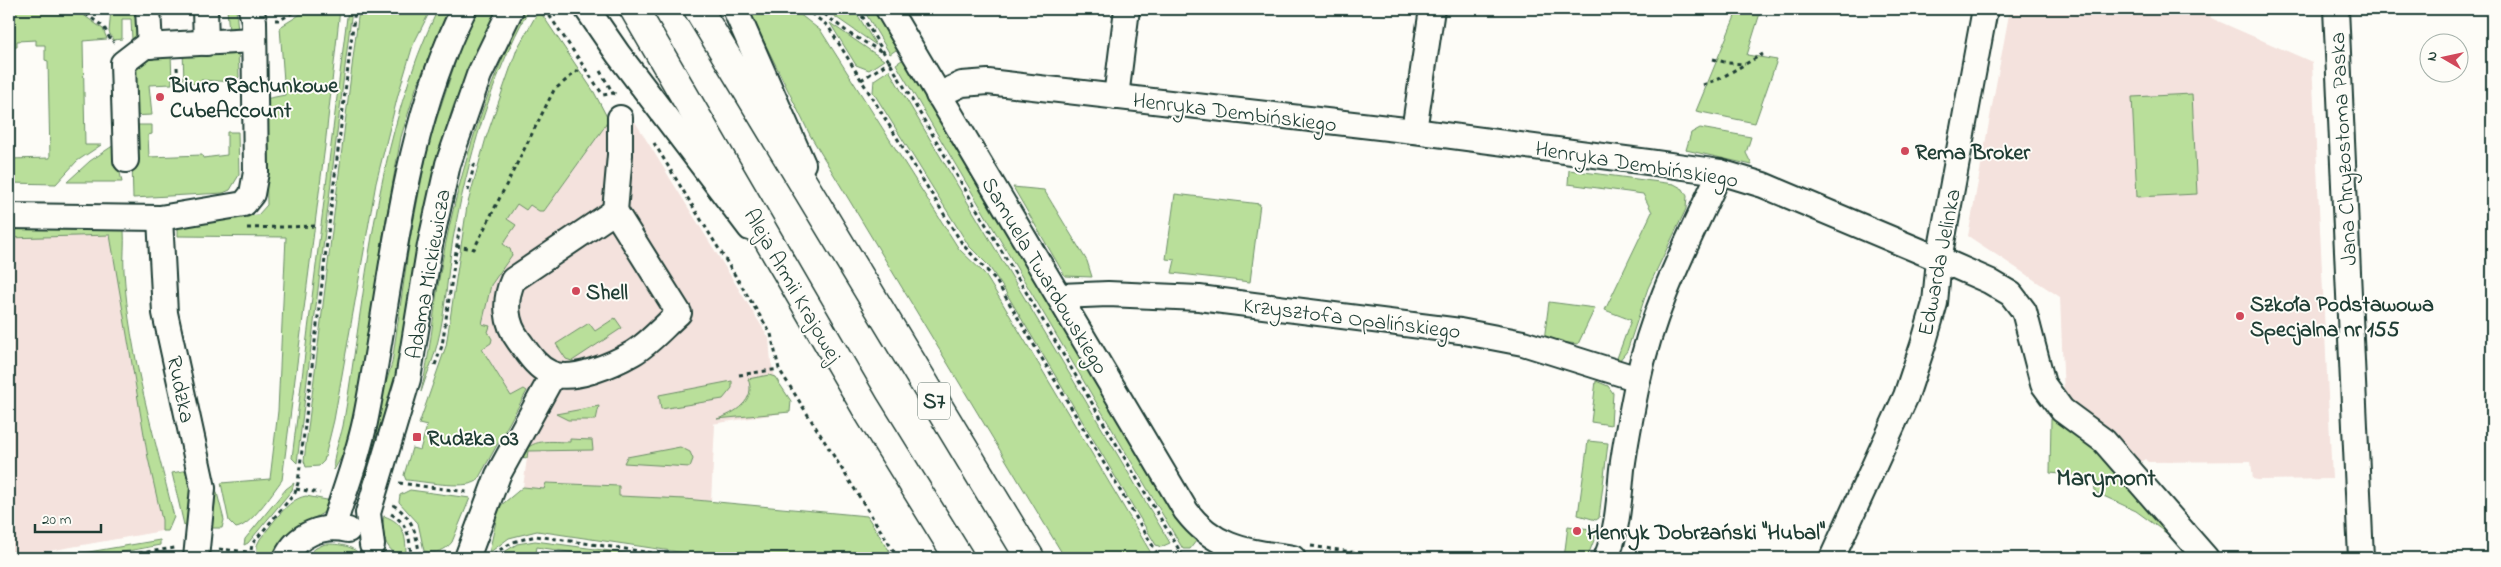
<svg xmlns="http://www.w3.org/2000/svg" width="2501" height="567" viewBox="0 0 2501 567" font-family="'Indie Flower',sans-serif">
<rect width="100%" height="100%" fill="#fdfcf7"/>
<filter id="ink" filterUnits="userSpaceOnUse"><feTurbulence type="fractalNoise" baseFrequency=".02" numOctaves="2"/><feDisplacementMap in="SourceGraphic" scale="10" xChannelSelector="R" yChannelSelector="G"/><feConvolveMatrix kernelMatrix="1 2 1 2 8 2 1 2 1" color-interpolation-filters="sRGB"/></filter>
<g filter="url(#ink)">
<g fill="#f4e2dd">
<path d="M2010 9H2209L2211 18 2312 62 2332 479 2258 480 2253 479 2251 461 2148 462 2145 459 2136 465 2064 396 2060 297 1968 236Z"/>
<path d="M629 112 769 338 771 362 775 377 791 401 790 412 712 424 715 425 711 501 619 496V486L546 483 544 489 523 487 528 451 525 446 548 409 524 389 511 396 482 349 491 343 482 324 491 285 512 255V252L503 244 516 225 507 219 517 204 530 205 544 211 603 129 608 119Z"/>
<path d="M110 234 148 458 162 520V531L9 558V238Z"/>
</g>
<g fill="#b9df9a" stroke="#6c8e67">
<path d="M9 9H75L103 29 107 39 83 41 85 145H101L77 161 56 184 9 183V159L50 158 48 61 45 60V45H36V40L17 41V47H9Z"/>
<path d="M108 9H140L142 38 132 40 131 19H122V39L113 40 109 32 111 9Z"/>
<path d="M227 9H236L238 31 229 32Z"/>
<path d="M309 9H340L325 146 282 480C272 493 251 526 236 528L229 521 221 483 270 479 278 411 286 237 178 236V224L188 221 258 215 267 205 265 99 285 95 280 27Z"/>
<path d="M348 9H352L297 463 292 458Z"/>
<path d="M359 9H431L413 45 398 95 376 183 334 420 324 461 319 466 306 467 304 461Z"/>
<path d="M438 9H448L416 88 401 137 383 236 358 410 349 444 334 470C332 456 340 440 343 426 345 416 346 406 348 396 368 266 380 129 438 9Z"/>
<path d="M478 9H496L454 104 441 145 419 242 399 365 366 483 357 481 392 363 410 239 429 142 460 48Z"/>
<path d="M525 9H529C491 78 467 162 453 239 447 274 446 311 437 345 433 361 426 376 421 392 430 354 433 317 439 279 455 186 483 94 525 9Z"/>
<path d="M748 9H793L821 31 959 249 984 273 1000 299 1154 558H1065L810 135Z"/>
<path d="M824 9H854L876 45Z"/>
<path d="M863 9H876L899 48 890 54Z"/>
<path d="M1738 9 1761 10 1747 55 1777 60 1755 123 1696 111Z"/>
<path d="M539 10 594 92 608 119 603 129 544 211H539L530 205 526 210 517 204 507 219 516 225 503 244 510 249 512 255 491 285 482 324 490 326 488 332 492 339 491 343 482 349 511 396 524 389 527 391 477 481C464 490 422 481 406 480L404 475 412 448 420 450 427 426 419 424 446 346 467 206 486 138 517 49Z"/>
<path d="M830 23 884 60 869 70 856 65Z"/>
<path d="M238 48 239 77 235 82 201 80V83L184 84 183 50Z"/>
<path d="M171 53 172 84 149 85 152 115 130 116C130 97 126 60 152 54 158 53 165 53 171 53Z"/>
<path d="M905 58 1182 526 1196 541 1190 549H1183L896 64Z"/>
<path d="M889 70 1170 543 1161 547 1156 545 1153 540 1002 286 988 265 969 246 873 92 874 80Z"/>
<path d="M2192 94 2197 194 2137 197 2132 97Z"/>
<path d="M131 125H152V134L148 135 149 157 202 155 203 158 227 155V132H238L239 175 230 190 223 193 133 198Z"/>
<path d="M1700 128 1751 137 1746 153 1752 165 1686 150 1691 133Z"/>
<path d="M114 145 122 182H67L90 161Z"/>
<path d="M1569 170 1674 184 1683 189 1687 196 1686 209 1648 288 1627 351 1619 361H1616L1631 320 1605 310 1652 212 1643 194 1568 184Z"/>
<path d="M1013 187 1044 190 1087 261 1092 277 1065 276Z"/>
<path d="M1175 194 1260 204 1250 282 1172 273 1175 260 1166 259Z"/>
<path d="M9 229 124 230C125 244 123 258 124 271 129 355 155 437 174 517L168 531H162V520L148 458 110 235 9 238Z"/>
<path d="M1549 302 1595 308 1578 344 1544 340Z"/>
<path d="M615 318 622 328 572 361 566 359 556 344 589 323 595 331Z"/>
<path d="M769 375 775 377 791 401 790 412 717 419C734 414 757 400 748 379Z"/>
<path d="M732 381V388L723 399 661 409 659 395Z"/>
<path d="M1596 381 1608 386 1613 393 1611 425 1591 422Z"/>
<path d="M599 406 596 420H568L556 414Z"/>
<path d="M2051 419 2102 453 2173 538 2136 511 2095 492 2094 477 2050 473Z"/>
<path d="M570 439 592 440 593 450 528 451 527 458 521 457C530 437 551 442 570 442Z"/>
<path d="M1588 441 1608 443 1599 518 1596 520 1578 515Z"/>
<path d="M680 447 690 452 693 459 690 467 624 463 627 457Z"/>
<path d="M188 470 191 492 187 528 184 525 172 473Z"/>
<path d="M214 481 224 520 222 528H211L215 503Z"/>
<path d="M294 483 292 490 248 543 244 545 245 539 286 489Z"/>
<path d="M546 483 619 486V496L685 499 867 516 894 558H719L537 531 509 538 489 553 499 507 523 487 544 489Z"/>
<path d="M410 490 470 498 452 542C445 551 436 554 424 551L418 523 399 502 400 495Z"/>
<path d="M306 496 332 501 323 513 304 524 277 551 266 558H257V545L260 539C272 525 287 499 306 496Z"/>
<path d="M384 516C405 523 406 537 406 557 385 554 381 534 384 516Z"/>
<path d="M1568 526 1598 530 1587 558H1564Z"/>
<path d="M160 540V545L91 558 83 553Z"/>
<path d="M535 541 663 558H607L537 547 535 558H495L517 544Z"/>
<path d="M325 544C340 544 353 545 363 558H304L316 548Z"/>
</g>
<g fill="none" stroke-linecap="round" stroke-linejoin="round">
<g stroke="#1f3d34" stroke-width="28">
<g id="minor">
<path d="M148 9 150 46"/>
<path d="M205 9 206 43"/>
<path d="M587 9 618 54 750 228"/>
<path d="M735 9 803 164"/>
<path d="M888 9 1186 511C1216 550 1247 551 1293 558"/>
<path d="M2336 9 2361 558"/>
<path d="M938 95 962 84 988 82 1414 131 1648 162 1720 172 1763 185 1939 259 1989 281 2011 294 2024 311 2043 384 2062 410 2104 441 2206 558"/>
<path d="M1116 97 1127 9"/>
<path d="M1414 131 1432 9"/>
<path d="M126 160 123 63 145 46 253 40"/>
<path d="M615 211 679 313C665 325 650 343 633 353 614 364 572 383 550 373 536 367 528 353 519 341 505 323 504 300 513 280Z"/>
<path d="M615 211 620 155V118"/>
<path d="M9 216 160 218 244 204 252 194 256 172 254 21 251 9"/>
<path d="M160 218 165 313 203 488 196 558"/>
<path d="M1060 296 1108 294 1199 298 1460 331 1523 343 1638 379"/>
<path d="M333 528C345 489 360 451 367 412 393 278 402 132 464 9"/>
<path d="M372 545 368 513 408 379 430 245 448 164 479 75 511 9"/>
<path d="M286 558C297 534 323 524 348 530"/>
<path d="M467 558 498 475 553 375"/>
<path d="M1606 558C1618 530 1619 499 1622 469 1626 439 1632 409 1638 380 1653 306 1689 240 1720 172"/>
<path d="M1832 558 1906 396 1923 345 1935 303 1939 259 1985 9"/>
</g>
</g>
<g stroke="#1f3d34" stroke-width="31">
<g id="highway">
<path d="M634 9 866 408 959 558"/>
<path d="M698 9 1030 558"/>
</g>
</g>
<g stroke="#1f3d34" stroke-width="3" stroke-dasharray="4 4" stroke-linecap="butt">
<path d="M79 9 104 27 111 41 114 42"/>
<path d="M545 9 603 95 613 93"/>
<path d="M805 9 828 26 963 245 995 279 1160 558"/>
<path d="M818 9 850 34 884 53"/>
<path d="M858 9 1184 558"/>
<path d="M275 20H280L299 9"/>
<path d="M1713 59 1728 63 1745 64"/>
<path d="M177 67 178 84"/>
<path d="M600 71 613 93 618 95"/>
<path d="M861 80 891 61"/>
<path d="M1703 85 1719 79 1763 54"/>
<path d="M654 143 771 334 779 369 898 558"/>
<path d="M468 191 475 161"/>
<path d="M247 228 317 226"/>
<path d="M456 246 474 249 554 90 582 67"/>
<path d="M435 365 442 346 460 224"/>
<path d="M739 375 779 369"/>
<path d="M399 483 467 492"/>
<path d="M296 489 320 493"/>
<path d="M393 505C414 518 416 534 420 557L424 558"/>
<path d="M391 514C409 524 410 539 411 558"/>
<path d="M1311 546 1392 558"/>
<path d="M219 549 249 552"/>
<path d="M493 554 513 542 536 536 687 558"/>
<path d="M424 557H436L445 553"/>
<path d="M107 558 175 548"/>
<path d="M250 558 252 544 295 493 298 483 355 9"/>
</g>
<use href="#minor" stroke="#fdfcf7" stroke-width="24"/>
<use href="#highway" stroke="#fdfcf7" stroke-width="28"/>
</g>
</g>
<g fill="#d1495b" stroke="#fdfcf7" stroke-width="2">
<circle cx="160" cy="97" r="5"/>
<circle cx="1905" cy="151" r="5"/>
<circle cx="576" cy="291" r="5"/>
<circle cx="2240" cy="316" r="5"/>
<rect x="412" y="432" width="10" height="10" rx="2.5"/>
<circle cx="1577" cy="531" r="5"/>
</g>
<g text-anchor="middle" stroke-width="4" stroke-linejoin="round" paint-order="stroke">
<rect fill="#fdfcf7" stroke="#62766e" stroke-width="1" x="918" y="382.5" width="32" height="37" rx="4"/>
<g font-size="21" font-weight="bold" fill="#1f3d34">
<text x="934" y="408">S7</text>
</g>
<g font-size="22" font-weight="bold" fill="#1f3d34" stroke="#fdfcf7" text-anchor="start">
<text x="170" y="92">Biuro Rachunkowe<tspan x="170" dy="25">CubeAccount</tspan></text>
<text x="1915" y="159">Rema Broker</text>
<text x="586" y="299">Shell</text>
<text x="2250" y="311">Szkoła Podstawowa<tspan x="2250" dy="25">Specjalna nr 155</tspan></text>
<text x="427" y="445">Rudzka 03</text>
<text x="1587" y="539">Henryk Dobrzański "Hubal"</text>
</g>
<g font-size="22" fill="#1f3d34" stroke="#fdfcf7">
<text transform="translate(1235 111) rotate(7)" y="8">Henryka Dembińskiego</text>
<text transform="translate(2342 149) rotate(-93)" y="8">Jana Chryzostoma Paska</text>
<text transform="translate(1637 163) rotate(9)" y="8">Henryka Dembińskiego</text>
<text transform="translate(1938 262) rotate(-79)" y="8">Edwarda Jelinka</text>
<text transform="translate(427 274) rotate(-80)" y="8">Adama Mickiewicza</text>
<text transform="translate(1046 275) rotate(59)" y="8">Samuela Twardowskiego</text>
<text transform="translate(794 285) rotate(60)" y="8">Aleja Armii Krajowej</text>
<text transform="translate(1352 317) rotate(7)" y="8">Krzysztofa Opalińskiego</text>
<text transform="translate(182 389) rotate(78)" y="8">Rudzka</text>
</g>
<g font-size="24" font-weight="bold" fill="#1f3d34" stroke="#fdfcf7">
<text x="2106" y="485">Marymont</text>
</g>
</g>
<rect width="2501" height="567" fill="none" stroke="#fdfcf7" stroke-width="30"/>
<rect x="15" y="15" width="2471" height="537" fill="none" stroke="#1f3d34" stroke-width="2" filter="url(#ink)"/>
<g transform="translate(2444 58) rotate(279)"><circle r="24" fill="#fdfcf7" stroke="#a4b0a9"/>
<path d="M0-4L9 19L0 12L-9 19Z" fill="#d1495b"/>
<text y="-8" font-size="14" font-weight="bold" text-anchor="middle" fill="#1f3d34">N</text>
</g>
<path d="M35 524v8h66v-8" fill="none" stroke="#1f3d34" stroke-width="2.5"/>
<text x="42" y="524" font-size="15" fill="#1f3d34" stroke="#fdfcf7" stroke-width="4" paint-order="stroke">20 m</text>
</svg>
